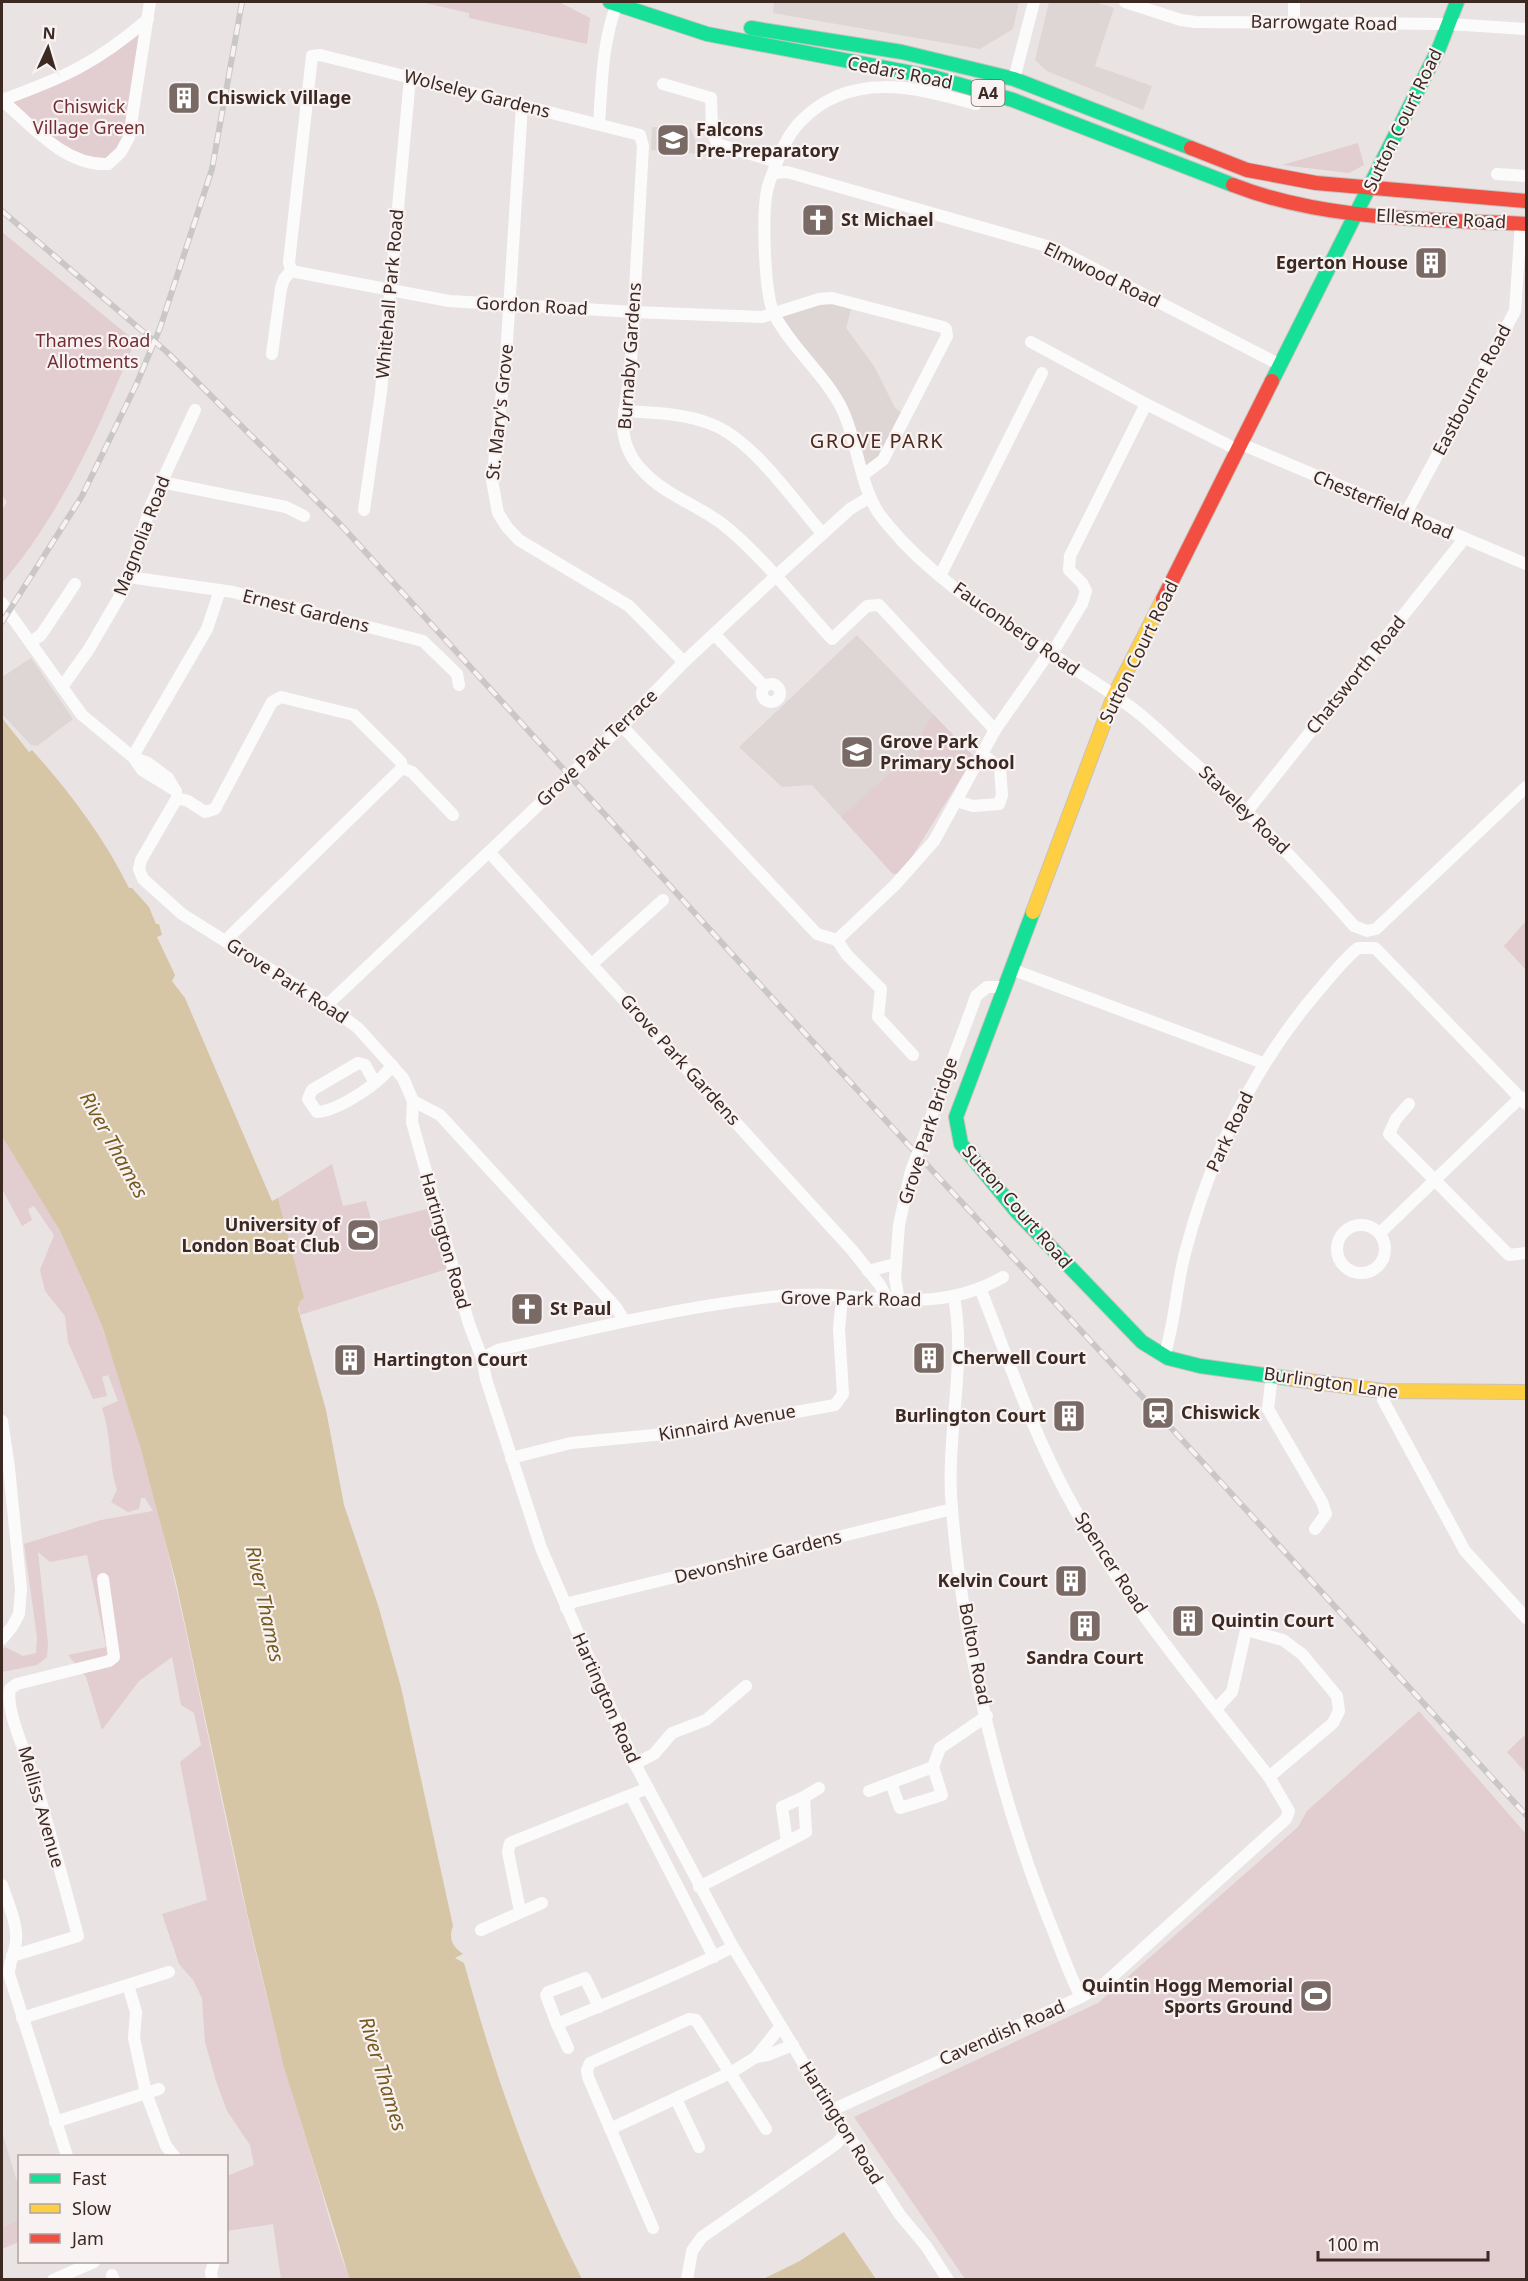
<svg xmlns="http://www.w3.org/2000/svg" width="1528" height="2281" viewBox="0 0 1528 2281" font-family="'Noto Sans',sans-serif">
<rect width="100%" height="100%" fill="#e9e4e3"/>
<g fill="#ded5d5">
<path d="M774 2H1019L1013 29 980 49 773 13Z"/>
<path d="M1049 2H1095L1114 8 1095 66 1152 86 1143 110 1047 71 1035 60Z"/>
<path d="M652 127 691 129 700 154 651 150Z"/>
<path d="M853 302 846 328 874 366 895 408 906 416 883 460 863 475 848 425 775 315 802 304Z"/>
<path d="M857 635 974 757 901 874H893L812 785 782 787 739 747Z"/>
<path d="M31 658 73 719 37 746 31 745 2 714V677Z"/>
<path d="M2 2132 20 2192 19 2219 2 2228Z"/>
</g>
<g fill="#e2cdd0">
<path d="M421 2H559L590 18 587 44 469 18V13Z"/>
<path d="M146 26 123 151 92 164 2 102Z"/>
<path d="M1358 143 1364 165 1349 173 1282 165Z"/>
<path d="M2 232 135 341C100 426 62 513 2 583V510L7 502 2 495Z"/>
<path d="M933 714 974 757 901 874H893L841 817 908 758 918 769 922 734Z"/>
<path d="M1526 921V970L1504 946Z"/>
<path d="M2 1122C38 1190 77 1257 103 1330 153 1468 182 1612 212 1755 240 1888 269 2021 310 2152 323 2194 333 2238 350 2279H281L273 2224 227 2231V2176L254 2165 250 2145 227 2111 216 2081 205 2042 202 1998 193 1980 179 1964 162 1914 207 1900 180 1762 201 1745 194 1713 181 1705 172 1657 139 1681 102 1730 86 1677 68 1655 106 1647 87 1555 50 1562 38 1552 48 1643 47 1657 37 1665 2 1672V1649L5 1647 23 1656 36 1653 37 1637 24 1544 101 1520 153 1511 145 1498H141L139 1509 128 1512 111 1502 117 1490C108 1463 112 1436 102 1408L118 1401 108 1375 102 1377 107 1396 93 1399 68 1342 65 1316 45 1291 40 1270 54 1235 34 1206 28 1209 32 1220 22 1226 2 1189Z"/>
<path d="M332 1164 343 1206 366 1201 372 1223 431 1208 447 1269 300 1315 290 1247 278 1198Z"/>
<path d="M1419 1711 1526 1834V2279H965L854 2117 1098 2003 1298 1827 1307 1811Z"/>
<path d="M1526 1734V1773L1507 1752Z"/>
<path d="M19 2219V2242L2 2249V2228Z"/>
</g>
<g fill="#d7c6a5">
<path d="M2 718 29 752 32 750C69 791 104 837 129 888H132L149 907 156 924H159L162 935 157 937 175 975 172 981 185 998 272 1201 278 1198 304 1298 300 1301 298 1309 326 1410 344 1505 378 1605 401 1687 453 1926C448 1939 453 1947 463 1954L455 1958 464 1963C494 2071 530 2179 582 2279L350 2280 348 2274 284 2067 247 1913 176 1582 140 1446 103 1329 88 1292 59 1229 2 1136Z"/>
<path d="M844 2232 876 2279H763L798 2262Z"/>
</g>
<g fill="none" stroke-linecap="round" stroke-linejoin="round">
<g stroke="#c9c2c0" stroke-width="16">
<g id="fast">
<path d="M610 2 707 34 933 77 1013 100 1233 185"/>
<path d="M751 28 902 52 1014 79 1191 148"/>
<path d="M1272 381 1439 48 1457 2"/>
<path d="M1033 912 956 1117 961 1144 1017 1212 1142 1342 1168 1358 1200 1366 1293 1379"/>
</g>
</g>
<g stroke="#c9c2c0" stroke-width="16">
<g id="slow">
<path d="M1033 912 1114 696 1163 599"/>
<path d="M1293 1379 1383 1391 1526 1392"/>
</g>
</g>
<g stroke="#c9c2c0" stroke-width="16">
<g id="jam">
<path d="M1191 148 1247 170 1316 183 1526 201"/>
<path d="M1233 185C1325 221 1428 219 1526 224"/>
<path d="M1163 599 1272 381"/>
</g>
</g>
<g stroke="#fcfbfb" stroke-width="12">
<path d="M1125 2 1181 20 1195 22 1449 24 1526 29"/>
<path d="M1294 23V2"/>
<path d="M1014 79 1034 2"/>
<path d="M663 84 711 98 712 129 717 144 777 162"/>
<path d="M2 100C33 127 65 166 108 164L121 152 129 137 150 2"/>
<path d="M2 100C63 78 97 63 148 19"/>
<path d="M976 104C914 87 850 70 800 122 784 139 777 162 769 183 761 206 764 292 774 314 792 349 826 375 843 411 857 442 859 477 875 507 881 519 893 530 902 541 967 609 1050 649 1125 703 1146 717 1164 736 1182 752 1246 808 1299 863 1354 926L1367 931 1376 929 1526 787"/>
<path d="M522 105 506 357 492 480 498 513 507 527 519 540 629 606 684 662"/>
<path d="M599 124C602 83 602 42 617 4"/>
<path d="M775 173 787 172 1054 248 1280 365"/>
<path d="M1497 174 1526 176"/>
<path d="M291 271 289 262 312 56 320 55 640 135 643 146 631 362 623 425C623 441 630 458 642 470 664 495 699 505 725 526 763 557 798 602 832 639L867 606 879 605 995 730"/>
<path d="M291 271 449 301 634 312 762 317 819 299 832 298 943 327 946 329 947 336 883 460 863 475"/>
<path d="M1031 342 1146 404 1238 450"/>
<path d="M272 354 281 288 284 279 291 271"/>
<path d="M624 411C653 413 683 413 711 424 753 440 792 499 822 533"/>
<path d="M1241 444 1526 564"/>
<path d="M161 482 286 507 304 516"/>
<path d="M364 510 381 392 410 78"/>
<path d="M1405 515 1515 311 1521 223"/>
<path d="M940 576 1042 373"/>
<path d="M129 577 233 592 423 641 457 674 459 685"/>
<path d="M2 603 82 715 134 758 148 763 168 778 175 790"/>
<path d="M714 634 764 686"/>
<path d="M31 642 41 635 75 584"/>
<path d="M1051 655 1082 604 1086 591 1082 583 1069 570 1070 556 1146 404"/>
<circle cx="771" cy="693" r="9"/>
<path d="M62 687 89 649 124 589 151 505 195 410"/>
<path d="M622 726 817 934 837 940 895 885 934 841 995 730 1048 654"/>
<path d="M133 756 207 629 220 590"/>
<path d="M134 758 142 770 176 791"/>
<path d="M177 798 141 860 139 869 143 879 182 914 327 1005 358 1028 403 1078 413 1101 412 1122 469 1324 482 1358 486 1379 541 1548 635 1764 733 1947 825 2099 900 2215 926 2246 948 2280"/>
<path d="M177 798 188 801 205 812 215 809 272 702 281 697 354 715 401 762 402 768 412 772 453 815"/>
<path d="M956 801 973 806 999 804 1002 795 1000 768 982 754"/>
<path d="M1248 810 1464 539"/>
<path d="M489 852 852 1250 880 1285 888 1300"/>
<path d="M837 940 847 955 881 989 878 1017 913 1055"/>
<path d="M225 941 402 768"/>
<path d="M593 963 663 900"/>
<path d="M1011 969 1263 1063"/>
<path d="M327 1005 622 726 684 662 775 577 850 509 870 497"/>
<path d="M973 1005 976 996 987 987H1005"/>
<path d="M375 1083 365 1065 358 1063 312 1090 308 1099 317 1112C338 1111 382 1082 392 1065"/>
<path d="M413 1101 440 1115 615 1306 624 1320"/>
<path d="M1409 1104 1396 1119 1389 1134 1509 1255 1526 1253"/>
<circle cx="1361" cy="1249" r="24"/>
<path d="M899 1225 895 1278 899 1301"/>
<path d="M1380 1233 1521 1097"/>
<path d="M868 1271 895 1264"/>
<path d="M954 1297C967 1366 945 1439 952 1509 963 1645 998 1792 1048 1918 1059 1944 1068 1972 1081 1997"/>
<path d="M1164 1356C1175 1324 1176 1287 1185 1253 1210 1157 1253 1067 1318 991 1331 976 1343 960 1358 948H1375L1380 953 1526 1104"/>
<path d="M482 1358 498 1350C592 1328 684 1306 780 1296 858 1288 929 1320 1003 1277"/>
<path d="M1272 1374 1268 1409 1322 1502 1326 1514 1315 1529"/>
<path d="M1383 1391V1400L1465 1551 1526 1618"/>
<path d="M2 1421 9 1468 21 1589 19 1614 12 1627 2 1639"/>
<path d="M511 1458 571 1443 685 1432 835 1405 843 1394 839 1329 842 1298"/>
<path d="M566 1608 573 1602 952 1509"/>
<path d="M1216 1709 1232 1692 1246 1630 1283 1640 1302 1654 1337 1696 1339 1711 1333 1723 1269 1777"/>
<path d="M635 1764 654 1754 672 1733 706 1720 746 1686"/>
<path d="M891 1783 900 1808 942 1795 933 1767"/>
<path d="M869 1791 933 1767 940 1748 987 1716"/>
<path d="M631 1796 714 1957"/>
<path d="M804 1797 806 1832 787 1842 782 1807Z"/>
<path d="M804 1797 819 1788"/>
<path d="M2 1885C7 1901 18 1924 16 1941 15 1953 9 1961 9 1974L67 2156"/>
<path d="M699 1887 787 1842"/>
<path d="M520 1911 508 1852 510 1843 648 1788"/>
<path d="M481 1930 542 1903"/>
<path d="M12 1956 78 1936C64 1884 50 1832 35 1781 28 1758 5 1711 10 1689L17 1684 109 1661 114 1657 103 1579"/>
<path d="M128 1985 136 2012 134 2038 146 2093 166 2146 174 2156"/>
<path d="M599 2007 585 1978 548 1992 546 1995 557 2024C616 1999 676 1976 733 1947"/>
<path d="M22 2018 169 1972"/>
<path d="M557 2024 568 2048"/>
<path d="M781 2026 756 2057 768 2055 793 2045"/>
<path d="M676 2099 699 2147"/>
<path d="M832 2110 1081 1997 1104 1984 1286 1819 1289 1811 1269 1777C1198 1686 1121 1596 1066 1493 1031 1428 1007 1356 980 1288"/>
<path d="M55 2122 159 2089"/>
<path d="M610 2129 732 2072 756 2057"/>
<path d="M653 2228 588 2077 587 2070 590 2063 689 2019 696 2020 766 2129"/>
<path d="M112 2275 114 2280"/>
<path d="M53 2280 94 2262"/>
<path d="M212 2280 211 2272 214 2262"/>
<path d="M687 2280 692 2251 702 2237 836 2144 846 2133"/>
</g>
<use href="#fast" stroke="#16e098" stroke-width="14"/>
<use href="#slow" stroke="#ffcf43" stroke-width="14"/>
<use href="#jam" stroke="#f24e42" stroke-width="14"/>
<g stroke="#cac8c7" stroke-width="6">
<g id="rail">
<path d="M2 211 168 353 339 523 774 1000 1163 1419 1526 1815"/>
<path d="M2 622 82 496 137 383 160 328 212 169 242 2"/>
</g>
</g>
<use href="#rail" stroke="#f8f2f2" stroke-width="4" stroke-dasharray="11" stroke-linecap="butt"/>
<path stroke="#fcfbfb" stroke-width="12" d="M899 1225 911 1171 973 1005"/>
</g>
<defs>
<g id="building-square" transform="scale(1.725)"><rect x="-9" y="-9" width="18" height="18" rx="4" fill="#796a66" stroke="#f8f2f2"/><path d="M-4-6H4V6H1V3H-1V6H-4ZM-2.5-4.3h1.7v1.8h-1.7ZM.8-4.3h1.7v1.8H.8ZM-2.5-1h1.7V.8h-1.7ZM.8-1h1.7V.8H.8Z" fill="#fff"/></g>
<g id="school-square" transform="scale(1.725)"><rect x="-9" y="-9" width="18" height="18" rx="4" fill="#796a66" stroke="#f8f2f2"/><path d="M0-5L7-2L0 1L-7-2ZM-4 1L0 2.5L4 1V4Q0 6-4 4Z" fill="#fff"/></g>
<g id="church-square" transform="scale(1.725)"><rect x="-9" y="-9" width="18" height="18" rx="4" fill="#796a66" stroke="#f8f2f2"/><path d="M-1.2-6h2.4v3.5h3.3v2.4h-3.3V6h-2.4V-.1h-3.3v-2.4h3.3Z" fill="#fff"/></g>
<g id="stadium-square" transform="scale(1.725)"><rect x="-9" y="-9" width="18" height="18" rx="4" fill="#796a66" stroke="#f8f2f2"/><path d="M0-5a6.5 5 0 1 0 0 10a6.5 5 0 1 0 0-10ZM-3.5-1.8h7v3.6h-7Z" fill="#fff"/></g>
<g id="station-square" transform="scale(1.725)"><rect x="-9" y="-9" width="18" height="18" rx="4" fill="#796a66" stroke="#f8f2f2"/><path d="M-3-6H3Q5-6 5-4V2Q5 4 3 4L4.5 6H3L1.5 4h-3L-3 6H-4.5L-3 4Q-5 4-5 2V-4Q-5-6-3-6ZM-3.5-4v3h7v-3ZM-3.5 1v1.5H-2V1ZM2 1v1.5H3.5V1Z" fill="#fff"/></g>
</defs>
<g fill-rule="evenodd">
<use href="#building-square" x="184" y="98"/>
<use href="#school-square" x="673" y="140"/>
<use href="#church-square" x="818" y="220"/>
<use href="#building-square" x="1431" y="263"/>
<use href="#school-square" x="857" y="752"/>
<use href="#stadium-square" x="363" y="1235"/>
<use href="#church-square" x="527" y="1309"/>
<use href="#building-square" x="929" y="1358"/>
<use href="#building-square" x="350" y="1360"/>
<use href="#station-square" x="1158" y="1413"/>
<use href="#building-square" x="1069" y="1416"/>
<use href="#building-square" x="1071" y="1581"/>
<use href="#building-square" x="1188" y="1621"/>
<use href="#building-square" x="1085" y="1626"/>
<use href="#stadium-square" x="1316" y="1996"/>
</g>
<g text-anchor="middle" stroke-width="4.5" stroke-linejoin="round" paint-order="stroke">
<rect fill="#f8f2f2" stroke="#746560" stroke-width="1.5" x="971.5" y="80" width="33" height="26" rx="4.5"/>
<g font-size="16" font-weight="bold" fill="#3c2922">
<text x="988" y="99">A4</text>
</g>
<g font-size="18" fill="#3c2922" stroke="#f8f2f2">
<text transform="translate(1324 23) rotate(1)" y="6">Barrowgate Road</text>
<text transform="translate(900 73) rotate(11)" y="6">Cedars Road</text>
<text transform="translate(477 94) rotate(14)" y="6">Wolseley Gardens</text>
<text transform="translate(1403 120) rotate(-64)" y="6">Sutton Court Road</text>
<text transform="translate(1441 219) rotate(3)" y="6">Ellesmere Road</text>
<text transform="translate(1102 275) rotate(26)" y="6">Elmwood Road</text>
<text transform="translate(390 294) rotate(-85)" y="6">Whitehall Park Road</text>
<text transform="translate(532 306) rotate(3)" y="6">Gordon Road</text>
<text transform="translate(630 356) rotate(-86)" y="6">Burnaby Gardens</text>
<text transform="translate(1472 390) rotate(-62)" y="6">Eastbourne Road</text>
<text transform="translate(500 412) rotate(-84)" y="6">St. Mary's Grove</text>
<text transform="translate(1383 505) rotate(23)" y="6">Chesterfield Road</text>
<text transform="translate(142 536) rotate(-69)" y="6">Magnolia Road</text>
<text transform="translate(306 611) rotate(14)" y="6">Ernest Gardens</text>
<text transform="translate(1016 629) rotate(35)" y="6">Fauconberg Road</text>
<text transform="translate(1139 652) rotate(-64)" y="6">Sutton Court Road</text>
<text transform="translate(1356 675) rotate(-51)" y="6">Chatsworth Road</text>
<text transform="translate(597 748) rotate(-44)" y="6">Grove Park Terrace</text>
<text transform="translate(1244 810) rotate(44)" y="6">Staveley Road</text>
<text transform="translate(287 981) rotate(33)" y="6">Grove Park Road</text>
<text transform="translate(680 1060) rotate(48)" y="6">Grove Park Gardens</text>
<text transform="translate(928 1131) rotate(-72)" y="6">Grove Park Bridge</text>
<text transform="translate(1230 1132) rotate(-65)" y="6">Park Road</text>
<text transform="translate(1017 1207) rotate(49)" y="6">Sutton Court Road</text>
<text transform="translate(445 1241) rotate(74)" y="6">Hartington Road</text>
<text transform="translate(851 1299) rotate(1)" y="6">Grove Park Road</text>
<text transform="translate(1331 1383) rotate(8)" y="6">Burlington Lane</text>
<text transform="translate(727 1423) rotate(-10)" y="6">Kinnaird Avenue</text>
<text transform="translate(758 1557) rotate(-14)" y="6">Devonshire Gardens</text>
<text transform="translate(1111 1563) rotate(57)" y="6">Spencer Road</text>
<text transform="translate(975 1654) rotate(79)" y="6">Bolton Road</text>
<text transform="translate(606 1698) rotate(66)" y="6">Hartington Road</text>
<text transform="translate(41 1807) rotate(74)" y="6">Melliss Avenue</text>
<text transform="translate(1002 2033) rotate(-24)" y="6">Cavendish Road</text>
<text transform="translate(841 2123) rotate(58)" y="6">Hartington Road</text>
</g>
<g font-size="18" font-weight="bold" fill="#3c2922" stroke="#f8f2f2" text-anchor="start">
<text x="207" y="104">Chiswick Village</text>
<text x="696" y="136">Falcons<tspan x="696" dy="21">Pre-Preparatory</tspan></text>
<text x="841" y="226">St Michael</text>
<text x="1408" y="269" text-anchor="end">Egerton House</text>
<text x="880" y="748">Grove Park<tspan x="880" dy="21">Primary School</tspan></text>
<text x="340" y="1231" text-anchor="end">University of<tspan x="340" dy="21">London Boat Club</tspan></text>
<text x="550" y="1315">St Paul</text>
<text x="952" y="1364">Cherwell Court</text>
<text x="373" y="1366">Hartington Court</text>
<text x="1181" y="1419">Chiswick</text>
<text x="1046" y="1422" text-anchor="end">Burlington Court</text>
<text x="1048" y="1587" text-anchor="end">Kelvin Court</text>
<text x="1211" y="1627">Quintin Court</text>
<text x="1085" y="1664" text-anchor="middle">Sandra Court</text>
<text x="1293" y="1992" text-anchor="end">Quintin Hogg Memorial<tspan x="1293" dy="21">Sports Ground</tspan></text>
</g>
<g font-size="18" fill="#722d33" stroke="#f8f2f2">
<text x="89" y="113">Chiswick<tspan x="89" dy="21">Village Green</tspan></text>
<text x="93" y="347">Thames Road<tspan x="93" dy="21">Allotments</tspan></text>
</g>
<g font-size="20" letter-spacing="1.5" fill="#4d2c1e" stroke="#f8f2f2">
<text x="877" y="448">GROVE PARK</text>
</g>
<g font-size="20" font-style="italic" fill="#765b1e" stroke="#f8f2f2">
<text transform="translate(114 1145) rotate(61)" y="7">River Thames</text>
<text transform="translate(265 1604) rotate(78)" y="7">River Thames</text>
<text transform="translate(383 2074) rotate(73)" y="7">River Thames</text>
</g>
</g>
<rect width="1528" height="2281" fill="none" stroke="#3c2922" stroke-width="6"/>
<rect x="18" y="2155" width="210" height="108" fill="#f8f2f2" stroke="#ada29f" stroke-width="1.5"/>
<rect x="30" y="2174" width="30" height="9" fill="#16e098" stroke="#ada29f" stroke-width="1.5"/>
<text x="72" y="2185" font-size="18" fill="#3c2922">Fast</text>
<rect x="30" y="2204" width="30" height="9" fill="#ffcf43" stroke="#ada29f" stroke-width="1.5"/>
<text x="72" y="2215" font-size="18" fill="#3c2922">Slow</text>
<rect x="30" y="2234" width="30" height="9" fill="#f24e42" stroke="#ada29f" stroke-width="1.5"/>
<text x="72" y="2245" font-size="18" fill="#3c2922">Jam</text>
<g transform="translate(48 48) rotate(4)" stroke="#f8f2f2" stroke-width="4.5" paint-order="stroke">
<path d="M0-4.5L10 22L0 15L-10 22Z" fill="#3c2922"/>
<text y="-9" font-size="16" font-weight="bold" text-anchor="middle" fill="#3c2922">N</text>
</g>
<path d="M1318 2251v9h170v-9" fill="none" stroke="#3c2922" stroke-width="3"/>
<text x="1327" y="2251" font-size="18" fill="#3c2922" stroke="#f8f2f2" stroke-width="4.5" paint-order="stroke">100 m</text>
</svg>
